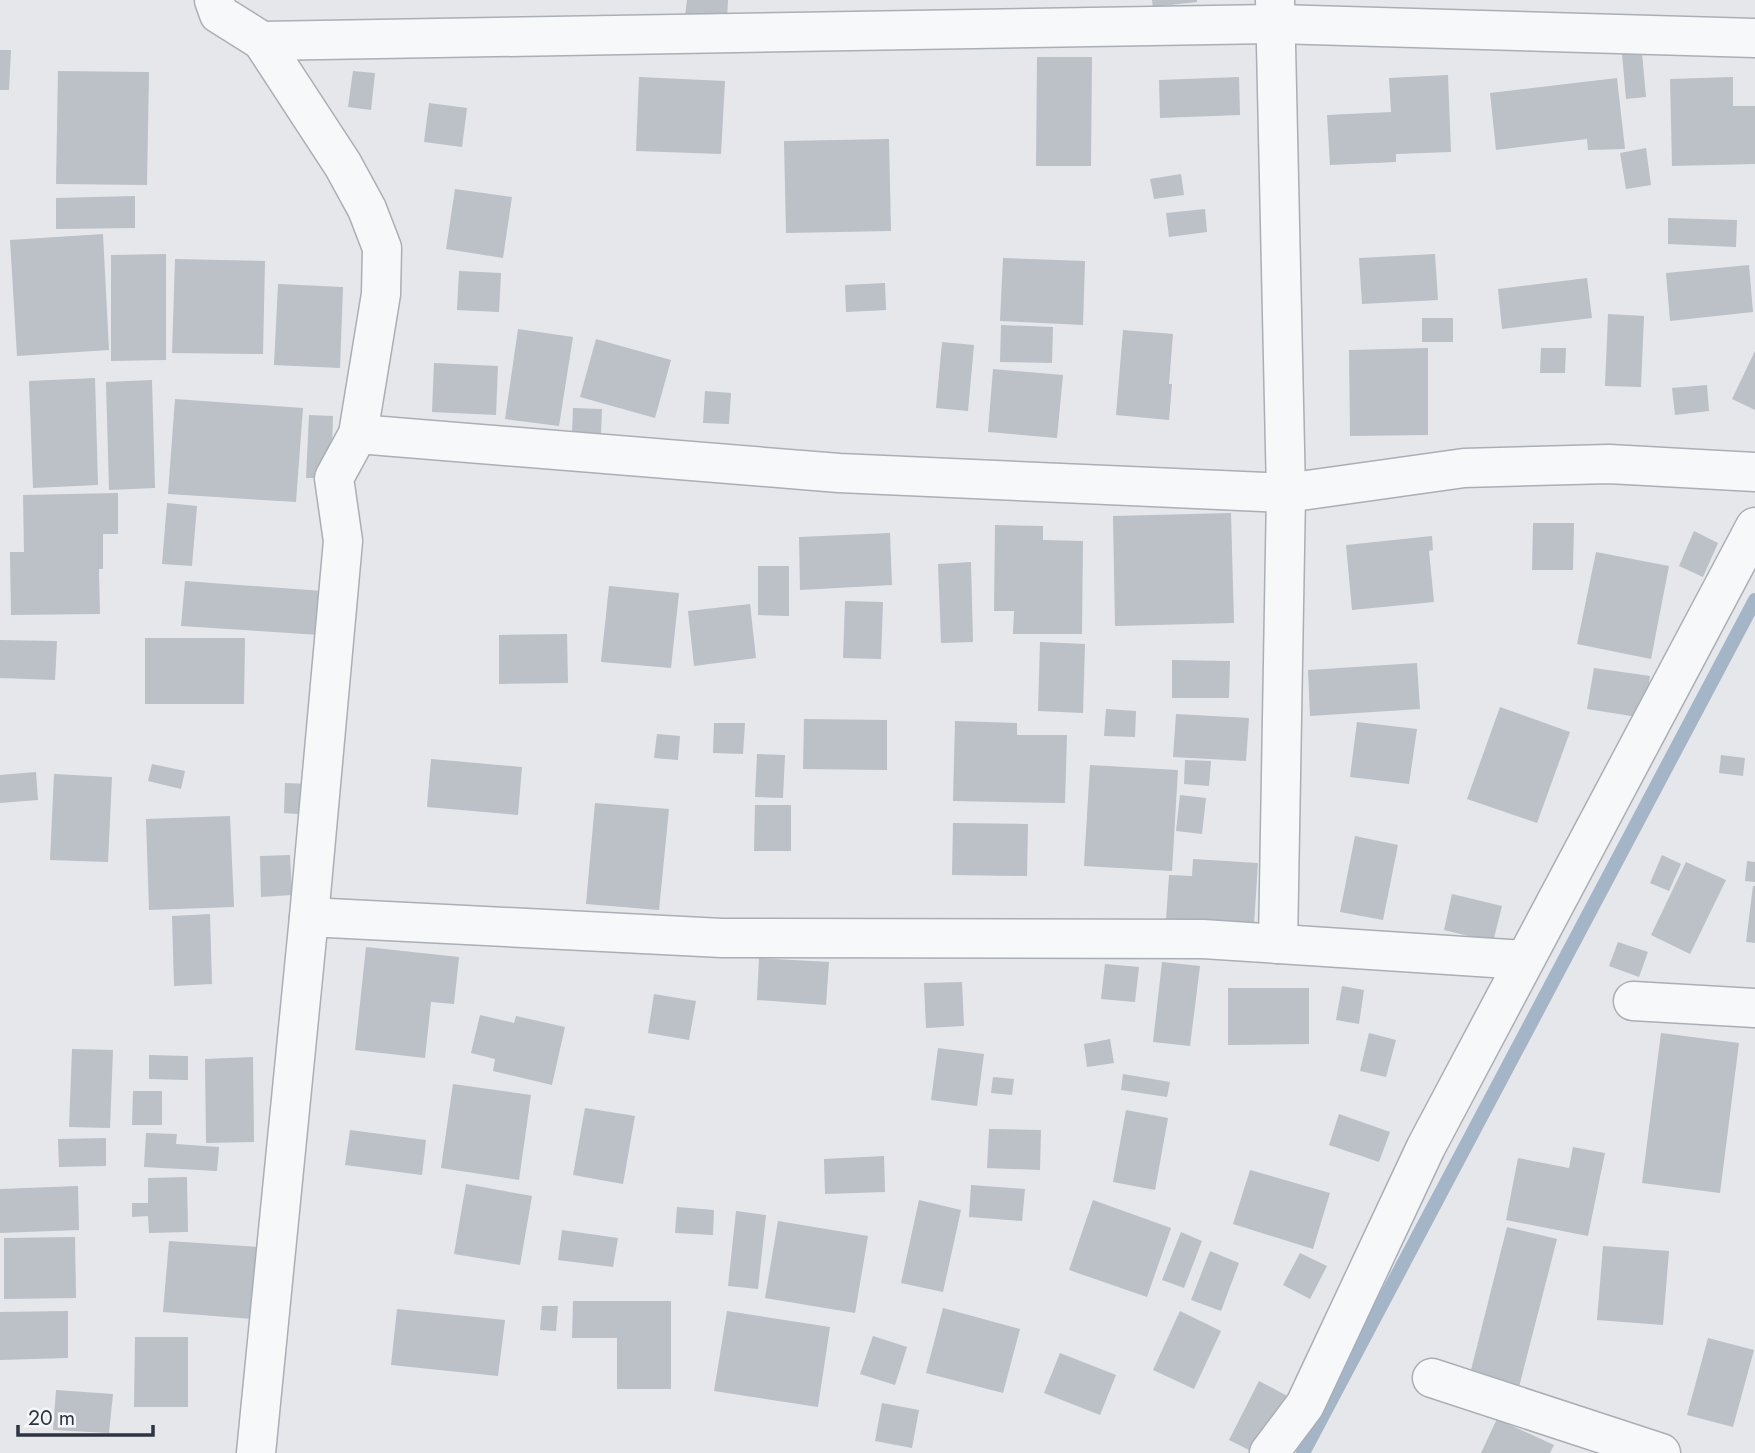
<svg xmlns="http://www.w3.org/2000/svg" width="1755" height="1453" viewBox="0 0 1755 1453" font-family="Jost,sans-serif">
<rect width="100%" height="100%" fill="#e5e7eb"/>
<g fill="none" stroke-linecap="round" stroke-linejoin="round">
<path stroke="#a4b5c7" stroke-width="14" d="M1303 1453 1755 600"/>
</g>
<g fill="#bcc0c7">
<path d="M687 0H728L727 19 685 16Z"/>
<path d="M1152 0H1197V2L1153 7Z"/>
<path d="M0 50H11L9 90H0Z"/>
<path d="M1642 53 1646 97 1626 99 1622 54Z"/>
<path d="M1037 57H1092L1091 166H1036Z"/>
<path d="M58 71 149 72 147 185 56 184Z"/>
<path d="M353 71 375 73 371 110 348 107Z"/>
<path d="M1448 75 1451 152 1396 154V162L1330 165 1327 115 1391 112 1389 78Z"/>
<path d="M639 77 725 81 721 154 636 151Z"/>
<path d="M1239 77 1240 115 1160 118 1159 80Z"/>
<path d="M1733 77V106H1755V164L1672 166 1670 79Z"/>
<path d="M1617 78 1625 149 1588 150 1587 139 1496 150 1490 93Z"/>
<path d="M429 103 467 108 462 147 424 142Z"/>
<path d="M889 139 891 231 786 233 784 141Z"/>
<path d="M1646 148 1651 185 1626 189 1620 153Z"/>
<path d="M1181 174 1184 195 1154 199 1150 179Z"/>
<path d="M455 189 512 197 503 258 446 249Z"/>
<path d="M135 196V228L56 229V198Z"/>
<path d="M1205 209 1207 232 1169 237 1166 213Z"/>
<path d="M1668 218 1737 220 1736 247 1668 244Z"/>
<path d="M103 234 109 350 17 356 10 240Z"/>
<path d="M166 254V360L111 361V255Z"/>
<path d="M1435 254 1438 300 1362 304 1359 258Z"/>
<path d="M1003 258 1085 261 1083 325 1000 321Z"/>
<path d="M175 259 265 261 263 354 172 353Z"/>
<path d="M1749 265 1753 312 1670 321 1666 273Z"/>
<path d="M459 271 501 273 499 312 457 310Z"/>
<path d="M1587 278 1592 318 1502 329 1498 289Z"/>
<path d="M885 283 886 310 846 312 845 285Z"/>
<path d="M278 284 343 287 340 368 274 365Z"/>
<path d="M1608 314 1644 316 1641 387 1605 386Z"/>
<rect x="1422" y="318" width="31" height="24"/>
<path d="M1001 325 1053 327 1052 363 1000 362Z"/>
<path d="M518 329 573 337 559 426 505 419Z"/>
<path d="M1123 330 1173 334 1169 384H1172L1169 420 1116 415Z"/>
<path d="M596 339 671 360 655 418 580 397Z"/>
<path d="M942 342 974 345 968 411 936 408Z"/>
<path d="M1428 348V435L1350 436 1349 350Z"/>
<path d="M1541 348H1566L1565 373H1540Z"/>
<path d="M1755 351V410L1732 399Z"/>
<path d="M434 363 498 366 496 415 432 412Z"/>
<path d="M993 369 1063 375 1057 438 988 432Z"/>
<path d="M95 378 98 485 33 488 29 381Z"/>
<path d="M152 380 155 488 109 490 106 382Z"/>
<path d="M1707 385 1709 411 1675 415 1672 388Z"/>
<path d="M705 391 731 393 729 424 703 423Z"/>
<path d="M175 399 303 408 296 502 168 494Z"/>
<path d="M573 408 602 409 601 434 572 433Z"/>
<path d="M309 415 333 416 331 478H306Z"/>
<path d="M118 493V534H103V569H99L100 614 11 615 10 552H24L23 495Z"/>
<path d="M167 503 197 506 192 566 162 564Z"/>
<path d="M1231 513 1234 623 1115 626 1113 516Z"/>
<path d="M1533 523H1574L1573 570H1532Z"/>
<path d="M995 525 1043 526V540L1083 541 1082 634H1013L1014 611H994Z"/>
<path d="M1694 531 1718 543 1703 577 1679 566Z"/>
<path d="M890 533 892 585 800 590 799 537Z"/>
<path d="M1432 536 1433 550 1429 551 1434 602 1352 610 1346 545Z"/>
<path d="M1596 552 1669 566 1651 659 1577 644Z"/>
<path d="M971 562 973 642 941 643 938 564Z"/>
<path d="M758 566H789V616L758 615Z"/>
<path d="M185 581 323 591 320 635 181 626Z"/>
<path d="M609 586 679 593 671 668 601 662Z"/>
<path d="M845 601 883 602 881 659 843 658Z"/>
<path d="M750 604 756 658 694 666 688 611Z"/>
<path d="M567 634 568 683 499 684V635Z"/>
<path d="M145 638H245L244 704H145Z"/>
<path d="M0 640 57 641 55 680 0 678Z"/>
<path d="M1040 642 1085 644 1083 713 1038 711Z"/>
<path d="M1172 660 1230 661 1229 698H1172Z"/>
<path d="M1417 663 1420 709 1310 716 1308 670Z"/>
<path d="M1594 668 1650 676 1644 718 1587 709Z"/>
<path d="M1500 707 1570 732 1537 823 1467 799Z"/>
<path d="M1106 709 1136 711 1135 737 1104 736Z"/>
<path d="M1176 714 1249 718 1246 761 1173 757Z"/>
<path d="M804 719 887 720V770L803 769Z"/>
<path d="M955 721 1017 723V735H1067L1065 803 953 801Z"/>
<path d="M1357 722 1417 729 1409 784 1350 777Z"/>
<path d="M714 723H745L743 754 713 753Z"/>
<path d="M657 734 680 736 678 760 654 758Z"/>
<path d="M757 754 785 755 783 798 755 797Z"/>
<path d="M1721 755 1745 758 1743 776 1719 773Z"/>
<path d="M431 759 522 767 518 815 427 807Z"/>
<path d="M1185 760 1211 761 1209 786 1184 784Z"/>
<path d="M152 764 185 771 181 789 148 781Z"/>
<path d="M1090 765 1178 770 1172 871 1084 866Z"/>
<path d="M36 772 38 800 0 803V775Z"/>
<path d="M54 774 112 777 108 862 50 860Z"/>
<path d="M285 783 311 784 309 815 284 813Z"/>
<path d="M1180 795 1206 798 1202 834 1176 831Z"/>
<path d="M595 803 669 809 659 910 586 904Z"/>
<path d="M755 805H791V851H754Z"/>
<path d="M230 816 234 907 149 910 146 819Z"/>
<path d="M953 823 1028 824 1027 876 952 875Z"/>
<path d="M1355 836 1398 845 1383 920 1340 912Z"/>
<path d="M290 855 292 895 261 897 260 856Z"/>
<path d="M1662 855 1681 864 1669 891 1650 883Z"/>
<path d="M1193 859 1258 863 1253 940 1165 935 1169 875 1192 876Z"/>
<path d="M1747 861 1755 862V882L1745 881Z"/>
<path d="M1686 862 1726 880 1690 954 1651 935Z"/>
<path d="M1753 886H1755V943L1746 942Z"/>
<path d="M1452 894 1502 906 1493 942 1444 930Z"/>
<path d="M210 914 212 984 174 986 172 916Z"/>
<path d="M1618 942 1648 952 1639 977 1609 966Z"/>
<path d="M366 947 459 957 454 1004 431 1002 425 1058 355 1050Z"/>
<path d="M759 958 829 962 826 1005 757 1000Z"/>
<path d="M1162 962 1200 966 1190 1046 1153 1042Z"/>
<path d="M1105 964 1139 967 1135 1002 1101 999Z"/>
<path d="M962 982 964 1026 926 1028 924 983Z"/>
<path d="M1342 986 1364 990 1359 1024 1336 1020Z"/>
<path d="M1228 988H1309V1044L1228 1045Z"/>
<path d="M654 994 696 1001 689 1040 648 1033Z"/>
<path d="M480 1015 514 1023 516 1016 565 1027 552 1085 493 1071 495 1059 471 1053Z"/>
<path d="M1369 1033 1396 1040 1386 1077 1360 1071Z"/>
<path d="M1661 1033 1739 1043 1720 1193 1642 1183Z"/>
<path d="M1110 1039 1114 1063 1087 1067 1084 1044Z"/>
<path d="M938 1048 984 1054 977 1106 931 1100Z"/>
<path d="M72 1049 113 1050 110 1128 69 1127Z"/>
<path d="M149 1055 188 1056V1080L149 1079Z"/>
<path d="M253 1057 254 1142 206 1143 205 1059Z"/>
<path d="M1123 1074 1170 1082 1167 1097 1121 1090Z"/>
<path d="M993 1077 1014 1079 1012 1095 991 1093Z"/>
<path d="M453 1084 531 1095 519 1180 441 1168Z"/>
<path d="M133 1091H162V1125H132Z"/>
<path d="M585 1108 635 1116 623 1184 573 1175Z"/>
<path d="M1126 1110 1168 1118 1155 1190 1113 1182Z"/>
<path d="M1339 1114 1390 1132 1379 1162 1329 1145Z"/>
<path d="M989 1129 1041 1130 1040 1170 987 1168Z"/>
<path d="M350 1130 426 1140 422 1175 345 1165Z"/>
<path d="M146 1133 177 1134 176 1144 219 1147 217 1171 144 1167Z"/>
<path d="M106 1138V1166L59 1167 58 1139Z"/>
<path d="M1573 1147 1605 1153 1588 1236 1506 1220 1518 1158 1569 1168Z"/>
<path d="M884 1156 885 1192 825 1194 824 1159Z"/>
<path d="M1250 1170 1330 1193 1313 1249 1233 1224Z"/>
<path d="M187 1177 188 1232 149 1233 148 1216 132 1217V1203H148V1178Z"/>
<path d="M466 1184 532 1196 520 1265 454 1254Z"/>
<path d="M971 1185 1025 1189 1022 1221 969 1217Z"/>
<path d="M78 1186 79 1230 0 1233V1189Z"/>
<path d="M919 1200 961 1210 943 1292 901 1283Z"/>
<path d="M1093 1200 1171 1228 1147 1297 1069 1270Z"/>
<path d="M677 1207 714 1210 713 1235 675 1233Z"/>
<path d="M736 1211 766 1215 758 1289 728 1286Z"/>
<path d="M778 1221 868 1236 855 1313 765 1298Z"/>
<path d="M1507 1227 1557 1239 1518 1391 1469 1378Z"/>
<path d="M562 1230 618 1238 613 1267 558 1260Z"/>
<path d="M1181 1232 1202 1241 1184 1288 1162 1280Z"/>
<path d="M75 1237 76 1298 4 1299V1238Z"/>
<path d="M169 1241 258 1247 252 1319 163 1312Z"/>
<path d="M1603 1246 1669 1251 1663 1325 1597 1320Z"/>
<path d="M1210 1251 1239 1263 1221 1311 1191 1300Z"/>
<path d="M1300 1253 1327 1266 1310 1299 1283 1285Z"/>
<path d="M573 1301H671V1389H617V1338H572Z"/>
<path d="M542 1306H558L556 1331 540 1330Z"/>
<path d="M943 1308 1020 1329 1003 1393 926 1373Z"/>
<path d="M397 1309 505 1320 498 1376 391 1365Z"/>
<path d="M68 1311V1358L0 1360V1312Z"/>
<path d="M727 1311 830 1327 818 1407 714 1391Z"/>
<path d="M1180 1311 1221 1331 1194 1389 1153 1370Z"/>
<path d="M873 1336 907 1347 895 1385 860 1374Z"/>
<path d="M135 1337H188V1407H134Z"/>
<path d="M1708 1338 1754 1350 1733 1427 1687 1415Z"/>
<path d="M1060 1353 1116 1375 1100 1415 1044 1393Z"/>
<path d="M1259 1381 1295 1400 1255 1453 1229 1440Z"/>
<path d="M56 1390 113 1394 109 1433 53 1430Z"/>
<path d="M882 1403 919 1410 912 1448 875 1441Z"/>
<path d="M1497 1419 1554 1445 1550 1453H1481Z"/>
</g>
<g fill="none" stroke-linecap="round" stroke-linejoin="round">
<g stroke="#aaaeb5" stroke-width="41">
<g id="street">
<path d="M214 0 219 14 262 41 343 165 367 209 382 248 381 294 358 434 334 478 343 541 309 917 256 1453"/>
<path d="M1275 0 1286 493 1278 944"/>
<path d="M262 41 1276 24 1755 38"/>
<path d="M358 434 839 473 1286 493 1464 468 1609 464 1755 472"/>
<path d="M309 917 722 938 1203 939 1524 960"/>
<path d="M1633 1001 1755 1008"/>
<path d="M1432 1378 1661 1453"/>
<path d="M1269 1453 1305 1405 1426 1147 1755 527"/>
</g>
</g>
<use href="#street" stroke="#f7f8fa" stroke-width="38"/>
</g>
<path d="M18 1425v10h135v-10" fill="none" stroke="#2e3542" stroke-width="3.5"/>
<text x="28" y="1425" font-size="21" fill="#2e3542" stroke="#f4f6f8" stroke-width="5" paint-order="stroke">20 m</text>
</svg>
